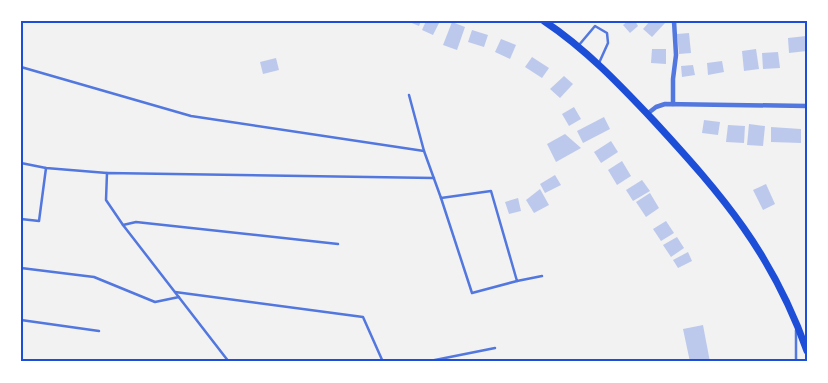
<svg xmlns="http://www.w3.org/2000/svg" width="828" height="383" viewBox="0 0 828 383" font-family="Arial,sans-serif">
<rect width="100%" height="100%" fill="#f2f2f2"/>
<g fill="#bdc9ec">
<path d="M407 21H421L419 26Z"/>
<path d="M426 21H440L433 35 422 30Z"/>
<path d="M628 21H635L638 26 630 33 623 25Z"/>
<path d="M650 21 665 23 652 37 643 29Z"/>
<path d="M452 22 465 27 457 50 443 45Z"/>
<path d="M472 30 488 35 484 47 468 42Z"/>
<path d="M689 33 691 53 679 54 677 34Z"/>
<path d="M806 36 807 51 789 53 788 38Z"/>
<path d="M501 39 516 45 510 59 495 52Z"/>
<path d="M652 49H666V64L651 63Z"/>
<path d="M756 49 759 69 744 71 742 51Z"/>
<path d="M778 52 780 68 763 69 762 53Z"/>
<path d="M532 57 549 68 542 78 525 67Z"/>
<path d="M276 58 279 70 263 74 260 62Z"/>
<path d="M722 61 724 72 708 75 707 63Z"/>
<path d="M693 65 695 75 682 77 681 66Z"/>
<path d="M564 76 573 84 560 98 550 89Z"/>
<path d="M574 107 581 119 569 126 562 114Z"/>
<path d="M604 117 610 129 583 143 577 131Z"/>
<path d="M704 120 720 122 718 135 702 133Z"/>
<path d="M749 124 765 126 763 146 747 145Z"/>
<path d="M728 125 745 126 744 143 726 142Z"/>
<path d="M771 127 801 129V143L771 142Z"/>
<path d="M565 134 581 148 556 162 547 144Z"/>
<path d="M611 141 618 152 601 163 594 152Z"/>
<path d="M622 161 631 176 617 185 608 170Z"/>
<path d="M555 175 561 185 545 193 540 184Z"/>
<path d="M642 180 650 191 633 201 626 190Z"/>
<path d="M766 184 775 204 763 210 753 190Z"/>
<path d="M540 189 549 205 534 213 526 200Z"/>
<path d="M650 193 659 208 646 217 636 202Z"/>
<path d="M518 198 521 211 509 214 505 202Z"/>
<path d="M666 221 674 233 661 241 653 229Z"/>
<path d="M677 237 684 248 671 257 663 245Z"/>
<path d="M688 252 692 261 678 268 673 260Z"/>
<path d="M703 325 710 362H690L683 329Z"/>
</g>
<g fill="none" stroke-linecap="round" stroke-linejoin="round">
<g stroke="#5277de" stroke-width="2.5">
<path d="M579 45 595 26 607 33 608 43 599 63"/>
<path d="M21 67 191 116 424 151 441 198 491 191 517 281 542 276"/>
<path d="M409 95 424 151"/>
<path d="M21 163 46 168 107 173"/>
<path d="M441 198 472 293 517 281"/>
<path d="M21 219 39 221 46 168"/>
<path d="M123 225 136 222 338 244"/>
<path d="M21 268 94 277 155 302 179 297"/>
<path d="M175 292 363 317 383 362"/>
<path d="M21 320 99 331"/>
<path d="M796 330V362"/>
<path d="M229 362 123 225 106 200 107 173 434 178"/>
<path d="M425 362 495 348"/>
</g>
<g stroke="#5277de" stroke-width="4.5">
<path d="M673 104V79L676 55 674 21"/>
<path d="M647 114 656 107 665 104 807 106"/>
</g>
<path stroke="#1d4ed8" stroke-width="7" d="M544 21C586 49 620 85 654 121 723 196 772 253 807 351"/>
</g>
<rect width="828" height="383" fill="none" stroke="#ffffff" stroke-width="45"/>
<rect x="22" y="22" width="784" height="338" fill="none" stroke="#1d4ed8" stroke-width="2"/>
</svg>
